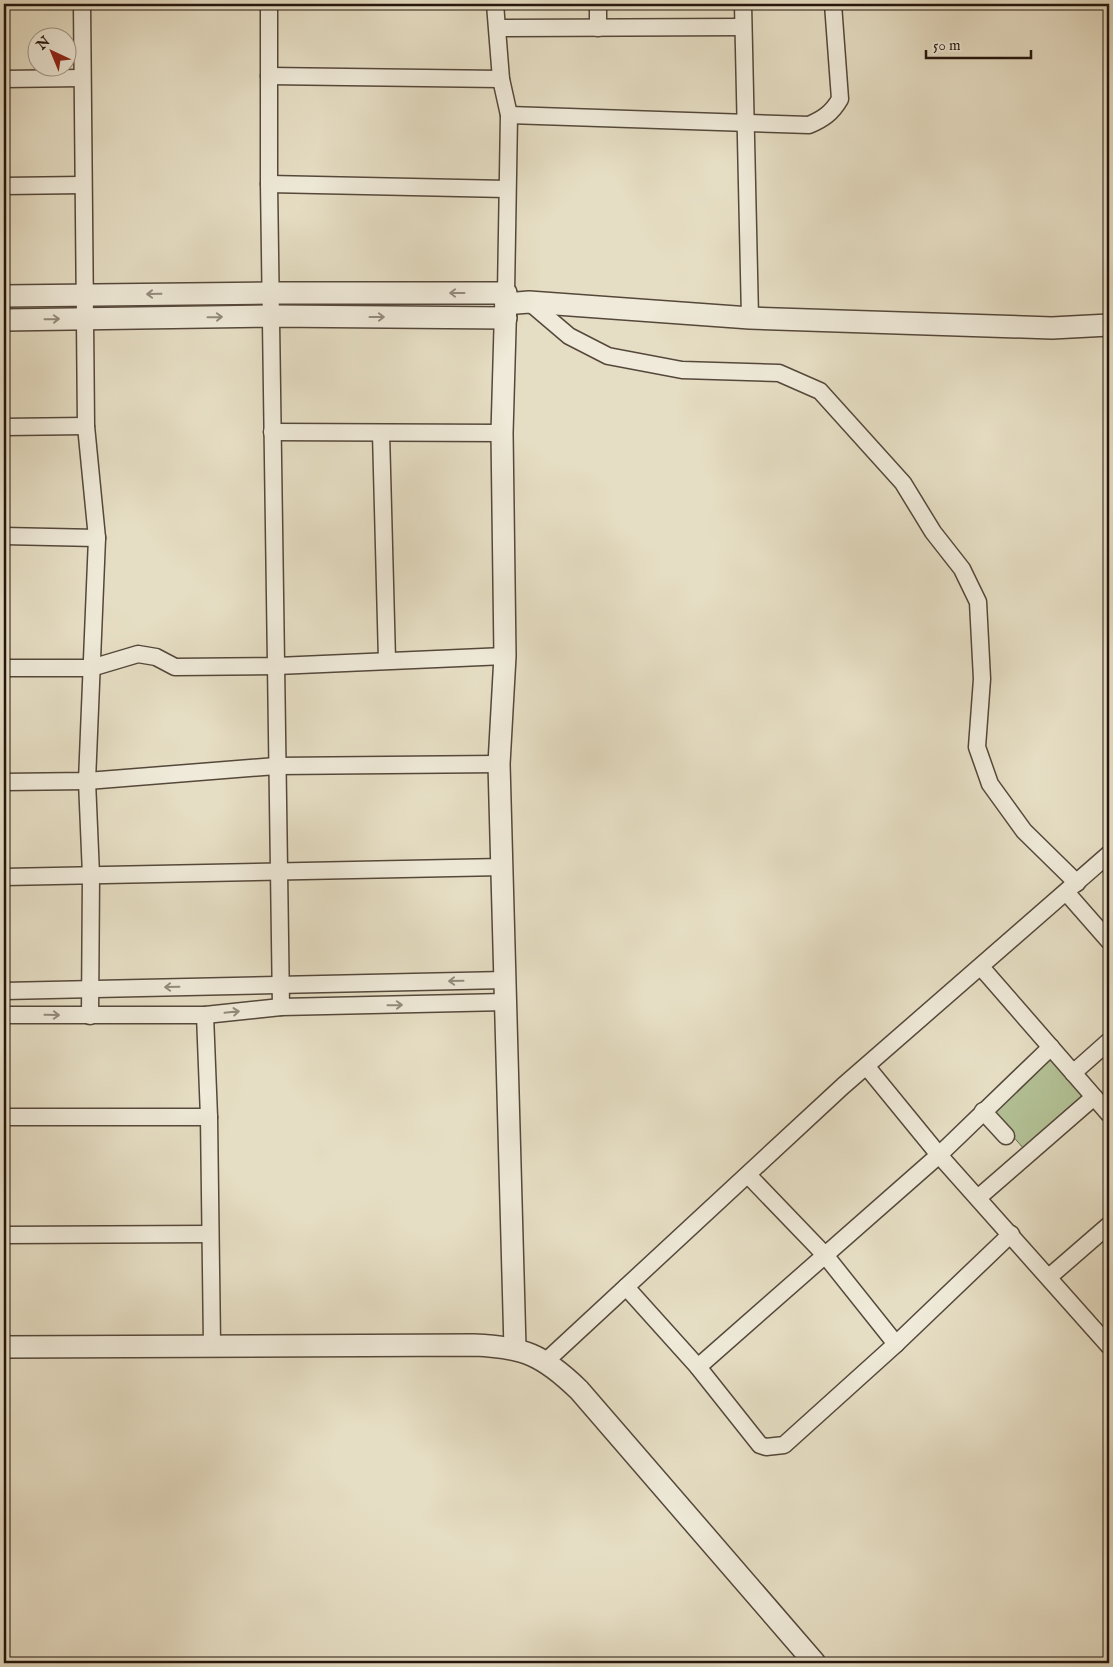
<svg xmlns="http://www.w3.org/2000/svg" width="1113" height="1667" viewBox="0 0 1113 1667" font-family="'IM FELL English',serif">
<rect width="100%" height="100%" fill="#e6dec4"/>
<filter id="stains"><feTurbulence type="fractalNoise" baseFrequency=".004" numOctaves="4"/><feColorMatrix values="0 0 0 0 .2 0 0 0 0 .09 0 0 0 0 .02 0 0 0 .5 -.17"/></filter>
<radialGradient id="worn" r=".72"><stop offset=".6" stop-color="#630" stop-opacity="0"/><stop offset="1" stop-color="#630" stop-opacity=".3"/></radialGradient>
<path fill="#b3c296" stroke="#6c6c52" d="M1053 1057 1086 1094 1024 1149 990 1110Z"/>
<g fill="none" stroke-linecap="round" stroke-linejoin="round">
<g stroke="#55483b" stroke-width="19">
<g id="minor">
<path d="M82 4 86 426 97 538 87 781 91 875 90 1016"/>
<path d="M269 4V184L281 1007"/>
<path d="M495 4 501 79 509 115 506 293"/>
<path d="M598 4V28"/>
<path d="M743 4 750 318"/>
<path d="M498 28 743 27"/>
<path d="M269 76 501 79"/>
<path d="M4 79 82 78"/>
<path d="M509 115 809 125C823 119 832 113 840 99L833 4"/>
<path d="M269 184 507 189"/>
<path d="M4 186 83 185"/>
<path d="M529 302 569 336 608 356 682 370 779 373 820 391 903 483 933 532 962 569 978 602 982 679 977 747 990 784 1024 831 1077 883"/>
<path d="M4 427 86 426"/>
<path d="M272 432 502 433"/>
<path d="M381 433 387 660"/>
<path d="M4 536 97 538"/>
<path d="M4 668H91L138 654 156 657 175 667 277 666 505 656"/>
<path d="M4 782 87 781 276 766 499 764"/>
<path d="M4 877 502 867"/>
<path d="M1066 892 1109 941"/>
<path d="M981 967 1109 1114"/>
<path d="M4 991 505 980"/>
<path d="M4 1015H205L281 1007 506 1002"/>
<path d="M205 1015 209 1117 212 1345"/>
<path d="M867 1067 939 1155 1109 1346"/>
<path d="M1073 1073 1109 1041"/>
<path d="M983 1111 1006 1136"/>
<path d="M4 1117H209"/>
<path d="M748 1175 825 1255 896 1344"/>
<path d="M979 1197 1094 1097"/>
<path d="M4 1235 210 1234"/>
<path d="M1049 1277 1109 1225"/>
<path d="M626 1287 698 1367 760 1445 766 1447 784 1445 896 1344 1011 1234"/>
<path d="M545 1362 843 1086 1109 854"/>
<path d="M698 1367 939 1155 1051 1047"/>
</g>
</g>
<g stroke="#55483b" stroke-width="24">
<g id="tertiary">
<path d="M4 296 271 293H506L502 433 505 656 499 764 515 1348"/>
<path d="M506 304 529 302 750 318 1052 328 1109 325"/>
<path d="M4 320 272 316 506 318"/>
<path d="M4 1347 474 1345C524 1347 543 1355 579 1390L815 1663"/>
</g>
</g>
<use href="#minor" stroke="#efead9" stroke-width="16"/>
<use href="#tertiary" stroke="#efead9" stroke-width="21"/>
</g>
<defs><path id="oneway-shaft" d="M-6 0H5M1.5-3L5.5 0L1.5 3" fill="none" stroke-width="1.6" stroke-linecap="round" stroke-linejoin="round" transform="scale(1.25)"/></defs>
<g stroke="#948b7d">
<use href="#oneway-shaft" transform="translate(457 293) rotate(-180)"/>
<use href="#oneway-shaft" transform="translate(154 294) rotate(179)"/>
<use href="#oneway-shaft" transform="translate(215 317) rotate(-1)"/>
<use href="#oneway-shaft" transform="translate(377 317)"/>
<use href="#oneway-shaft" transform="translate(52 319) rotate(-1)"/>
<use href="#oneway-shaft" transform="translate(456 981) rotate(179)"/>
<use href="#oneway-shaft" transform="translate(172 987) rotate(179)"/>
<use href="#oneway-shaft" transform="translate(395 1005) rotate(-1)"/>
<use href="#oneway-shaft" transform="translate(232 1012) rotate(-6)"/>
<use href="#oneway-shaft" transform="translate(52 1015) rotate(1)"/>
</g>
<rect width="1113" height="1667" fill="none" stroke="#e6dec4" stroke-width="20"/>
<rect x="5" y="5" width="1103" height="1657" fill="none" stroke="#25160d" stroke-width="2.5"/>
<rect x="10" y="10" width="1093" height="1647" fill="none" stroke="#25160d"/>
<g transform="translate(52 52) rotate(316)"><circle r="24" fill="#efead9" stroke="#9e9587"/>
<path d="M0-4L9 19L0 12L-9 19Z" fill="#8f2418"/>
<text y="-8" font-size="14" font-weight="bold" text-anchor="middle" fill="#25160d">N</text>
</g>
<path d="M926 50v8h105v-8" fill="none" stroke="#25160d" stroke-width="2.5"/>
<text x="933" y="50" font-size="15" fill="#25160d" stroke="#efead9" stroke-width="4" paint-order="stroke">50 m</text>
<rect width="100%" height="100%" filter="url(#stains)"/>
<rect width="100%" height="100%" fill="url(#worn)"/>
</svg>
